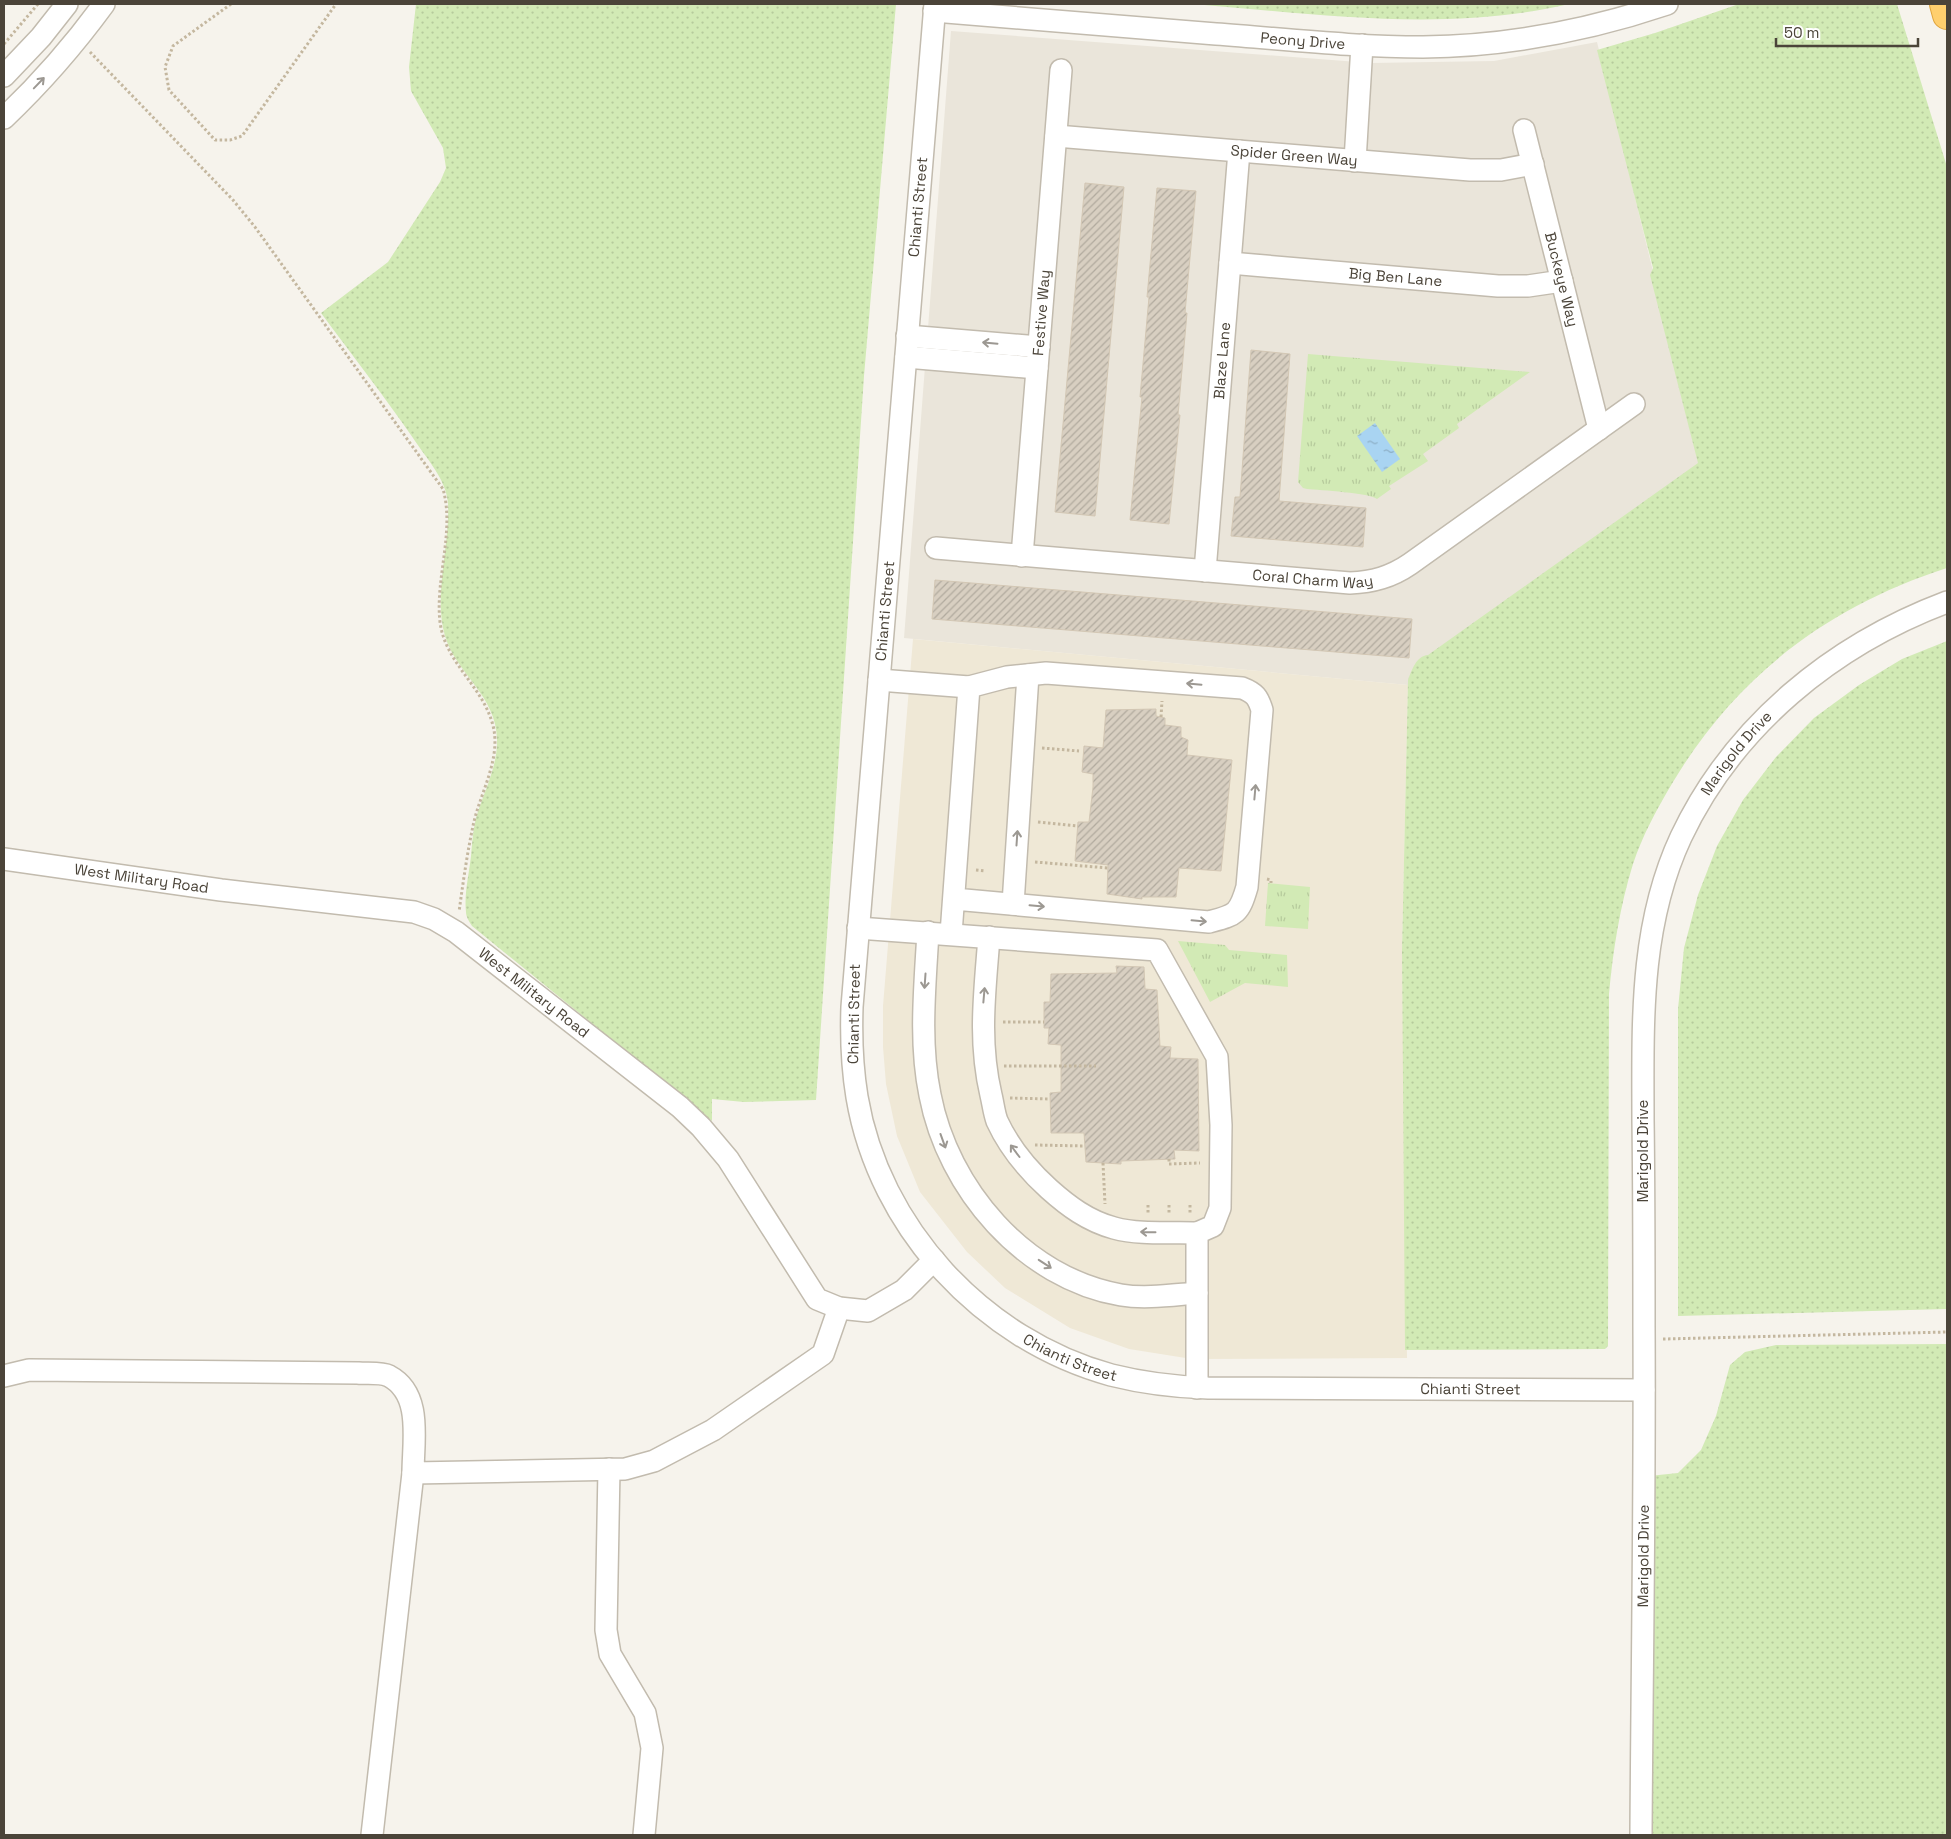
<svg xmlns="http://www.w3.org/2000/svg" width="1951" height="1839" viewBox="0 0 1951 1839" font-family="'Space Grotesk',sans-serif">
<defs>
<pattern id="grass-dots" width="8" height="8" patternUnits="userSpaceOnUse" patternTransform="scale(1.25)"><rect width="8" height="8" fill="#d2eab5"/><path d="M2 2h.1M6 6h.1" fill="none" stroke="#b6ca9c" stroke-width="1.8" stroke-linecap="round"/></pattern>
<pattern id="park-tufts" width="24" height="20" patternUnits="userSpaceOnUse" patternTransform="scale(1.25)"><rect width="24" height="20" fill="#d2eab5"/><path d="M3 7l-1-3M5 7V3M7 7l1-3M15 17l-1-3M17 17v-4M19 17l1-3" fill="none" stroke="#b6ca9c"/></pattern>
<pattern id="water-ripples" width="26" height="14" patternUnits="userSpaceOnUse" patternTransform="scale(1.25)"><rect width="26" height="14" fill="#a9d4f2"/><path d="M2 4q2-2 4 0t4 0M15 11q2-2 4 0t4 0" fill="none" stroke="#8caec5"/></pattern>
<pattern id="building-hatch" width="6" height="6" patternUnits="userSpaceOnUse" patternTransform="scale(1.25)"><rect width="6" height="6" fill="#d8cfc1"/><path d="M-1 1l2-2M0 6l6-6M5 7l2-2" fill="none" stroke="#b1aa9e"/></pattern>
</defs>
<rect width="100%" height="100%" fill="#f6f3ec"/>
<path fill="#eae5da" d="M951 31 1371 63 1494 61 1597 42 1702 472 1408 685 904 638Z"/>
<path fill="#efe8d6" d="M913 639 1408 685 1402 950 1407 1358 1192 1359 1129 1349 1070 1328 1005 1288 967 1252 920 1192 897 1136 886 1084 883 1047V1006Z"/>
<g fill="url(#grass-dots)">
<path d="M416 4H896L864 376 816 1100 744 1102 712 1099V1121L472 926C469 921 466 917 466 912 464 894 469 874 471 856 472 844 473 830 476 818 483 794 497 768 497 742 498 696 456 674 445 636 433 595 450 546 448 504 447 480 426 458 413 438 384 396 352 355 321 313L388 262 440 182 446 168 443 148 411 91 409 67Z"/>
<path d="M1193 4H1569C1445 33 1318 14 1193 4Z"/>
<path d="M1739 4H1897L1947 167V568C1829 606 1737 675 1673 782 1658 807 1642 836 1633 864 1620 906 1613 950 1609 994L1608 1346 1605 1349H1600L1405 1350 1402 950 1408 680C1412 670 1416 656 1428 655L1698 463 1650 275 1653 268 1597 50 1655 33Z"/>
<path d="M1947 641V1309L1678 1316V1009L1684 948 1698 895 1717 846 1743 800 1776 757 1814 718 1859 685 1902 659Z"/>
<path d="M1947 1344V1835H1646L1649 1476 1678 1473 1701 1450 1716 1416 1730 1365 1745 1352 1776 1345Z"/>
</g>
<g fill="url(#park-tufts)">
<path d="M1308 354 1530 372 1457 424 1459 428 1423 454 1428 461 1389 486 1391 489 1377 499C1371 493 1319 490 1307 489L1303 488 1298 482Z"/>
<path d="M1268 883 1310 887 1308 929 1265 926Z"/>
<path d="M1178 941 1225 945 1229 950 1287 955 1288 987 1245 983 1210 1002Z"/>
</g>
<path fill="url(#water-ripples)" d="M1375 423 1400 459 1382 472 1357 436Z"/>
<g fill="url(#building-hatch)" stroke="#d3c7b4">
<path d="M1085 183 1124 187 1095 516 1055 512Z"/>
<path d="M1157 188 1196 191 1185 313H1187L1178 415H1180L1169 524 1130 520 1142 397H1140L1149 297H1147Z"/>
<path d="M1251 350 1290 354 1279 501 1366 508 1363 547 1231 536 1235 497H1240Z"/>
<path d="M935 580 1412 619 1409 658 932 619Z"/>
<path d="M1156 709V716L1165 718V725L1181 727V737L1188 740 1187 755 1232 760 1221 871 1179 868 1176 897H1142V899L1107 894 1108 865 1075 861 1078 822H1089L1093 787V774L1082 772 1084 746 1103 748 1106 710Z"/>
<path d="M1116 966 1144 967 1145 989 1157 990 1160 1046 1171 1047 1170 1058 1198 1059 1199 1151 1174 1150 1175 1159 1121 1161V1164L1086 1162 1084 1133H1051L1050 1093 1061 1092V1045L1048 1044 1049 1028H1044V1002H1050L1051 974 1117 973Z"/>
</g>
<g fill="none" stroke-linecap="round" stroke-linejoin="round">
<g stroke="#c2bbae" stroke-width="24">
<g id="minor">
<path id="s1" d="M935 4 852 1007C851 1037 852 1067 857 1097 879 1228 983 1340 1111 1375 1143 1383 1175 1387 1208 1388L1644 1390"/>
<path id="s2" d="M934 11C1028 18 1122 26 1216 34 1285 39 1354 47 1423 47 1508 46 1587 31 1667 4"/>
<path d="M4 76 41 37 67 4"/>
<path d="M4 118C41 83 74 45 104 4"/>
<path id="s3" d="M1524 130 1599 429"/>
<path id="s4" d="M1056 136 1470 170H1501L1533 164"/>
<path d="M1355 161 1362 45"/>
<path id="s5" d="M1230 263 1498 286H1528L1562 281"/>
<path d="M907 336 1039 347"/>
<path d="M906 357 1037 368"/>
<path id="s6" d="M936 548 1350 583C1373 582 1391 577 1410 564L1634 404"/>
<path id="s7" d="M1022 556 1061 70"/>
<path id="s8" d="M1205 571 1239 151"/>
<path d="M879 680 969 687"/>
<path id="s9" d="M4 859 221 890 414 912 434 919 456 932 680 1107 701 1127 728 1159 817 1299 839 1308 868 1311 904 1290 934 1260"/>
<path d="M1013 904 1028 675"/>
<path d="M858 928 1157 950 1217 1057 1221 1125 1220 1208 1213 1226 1197 1233V1388"/>
<path d="M928 932C925 986 919 1042 930 1095 948 1189 1024 1278 1121 1295 1145 1299 1172 1295 1197 1293"/>
<path d="M951 934 969 687 1007 677 1046 673 1242 688C1255 693 1258 697 1262 710L1247 887C1239 915 1235 915 1209 922L954 899"/>
<path d="M989 937C985 991 978 1040 991 1095 993 1103 994 1113 997 1121 1009 1147 1028 1170 1049 1189 1068 1206 1088 1221 1114 1228 1140 1235 1169 1232 1197 1233"/>
<path d="M4 1376 29 1370 358 1373C367 1374 381 1372 389 1376 423 1394 413 1441 413 1473L625 1469 654 1461 713 1430 823 1354 839 1308"/>
<path d="M609 1469 606 1630 610 1654 645 1713 652 1748 644 1835"/>
<path d="M372 1835 413 1473"/>
<path id="s10" d="M1641 1835C1642 1666 1645 1496 1644 1327 1644 1258 1644 1189 1643 1120 1643 1024 1639 927 1681 837 1734 725 1833 645 1947 602"/>
</g>
</g>
<g stroke="#e0a43c" stroke-width="30">
<path id="highway" d="M1944 4 1947 15"/>
</g>
<g stroke="#c4b79f" stroke-width="3" stroke-dasharray="2.5 2.5" stroke-linecap="butt">
<path d="M231 4 173 46 165 67 169 90 215 140H230L242 136 336 4"/>
<path d="M4 44 38 4"/>
<path d="M90 52 233 200 255 227 443 489C455 531 435 579 440 622 445 662 481 685 492 722 503 757 480 792 473 826 467 854 463 883 459 912"/>
<path d="M1161 717 1162 701"/>
<path d="M1042 748 1079 751"/>
<path d="M1038 822 1078 826"/>
<path d="M1035 862 1108 868"/>
<path d="M976 870 985 871"/>
<path d="M1267 879 1271 880V883"/>
<path d="M1003 1022H1044"/>
<path d="M1004 1066H1096"/>
<path d="M1010 1098 1050 1099"/>
<path d="M1035 1145 1085 1146"/>
<path d="M1169 1159V1164L1200 1163"/>
<path d="M1103 1163 1105 1204"/>
<path d="M1148 1205V1214"/>
<path d="M1169 1205V1214"/>
<path d="M1190 1205V1214"/>
<path d="M1663 1339 1947 1332"/>
</g>
<use href="#minor" stroke="#fff" stroke-width="21"/>
<use href="#highway" stroke="#ffcf6e" stroke-width="28"/>
</g>
<defs><path id="oneway-shaft" d="M-6 0H5M1.5-3L5.5 0L1.5 3" fill="none" stroke-width="1.6" stroke-linecap="round" stroke-linejoin="round" transform="scale(1.25)"/></defs>
<g stroke="#9c9892">
<use href="#oneway-shaft" transform="translate(39 83) rotate(-46)"/>
<use href="#oneway-shaft" transform="translate(990 343) rotate(-175)"/>
<use href="#oneway-shaft" transform="translate(1194 684) rotate(-175)"/>
<use href="#oneway-shaft" transform="translate(1255 792) rotate(-85)"/>
<use href="#oneway-shaft" transform="translate(1017 838) rotate(-86)"/>
<use href="#oneway-shaft" transform="translate(1037 906) rotate(5)"/>
<use href="#oneway-shaft" transform="translate(1199 921) rotate(5)"/>
<use href="#oneway-shaft" transform="translate(925 981) rotate(94)"/>
<use href="#oneway-shaft" transform="translate(984 995) rotate(-85)"/>
<use href="#oneway-shaft" transform="translate(943 1141) rotate(70)"/>
<use href="#oneway-shaft" transform="translate(1015 1151) rotate(-127)"/>
<use href="#oneway-shaft" transform="translate(1148 1232) rotate(-179)"/>
<use href="#oneway-shaft" transform="translate(1045 1264) rotate(33)"/>
</g>
<g text-anchor="middle" stroke-width="4.5" stroke-linejoin="round" paint-order="stroke">
<g font-size="15" fill="#4b4439" stroke="#fff">
<text dy="5" stroke="none"><textPath href="#s2" startOffset="370">Peony Drive</textPath></text>
<text dy="5" stroke="none"><textPath href="#s4" startOffset="239">Spider Green Way</textPath></text>
<text transform="translate(918 207) rotate(-85)" y="5">Chianti Street</text>
<text dy="5" stroke="none"><textPath href="#s5" startOffset="166">Big Ben Lane</textPath></text>
<text dy="5" stroke="none"><textPath href="#s3" startOffset="154">Buckeye Way</textPath></text>
<text dy="5" stroke="none"><textPath href="#s7" startOffset="244">Festive Way</textPath></text>
<text dy="5" stroke="none"><textPath href="#s8" startOffset="211">Blaze Lane</textPath></text>
<text dy="5" stroke="none"><textPath href="#s6" startOffset="378">Coral Charm Way</textPath></text>
<text transform="translate(885 611) rotate(-85)" y="5">Chianti Street</text>
<text dy="5" stroke="none"><textPath href="#s10" startOffset="1104">Marigold Drive</textPath></text>
<text dy="5" stroke="none"><textPath href="#s9" startOffset="139">West Military Road</textPath></text>
<text dy="5" stroke="none"><textPath href="#s9" startOffset="559">West Military Road</textPath></text>
<text transform="translate(854 1014) rotate(-89)" y="5">Chianti Street</text>
<text transform="translate(1643 1151) rotate(-90)" y="5">Marigold Drive</text>
<text dy="5" stroke="none"><textPath href="#s1" startOffset="1449">Chianti Street</textPath></text>
<text dy="5" stroke="none"><textPath href="#s1" startOffset="1854">Chianti Street</textPath></text>
<text dy="5" stroke="none"><textPath href="#s10" startOffset="279">Marigold Drive</textPath></text>
</g>
</g>
<rect width="1951" height="1839" fill="none" stroke="#4b4439" stroke-width="10"/>
<path d="M1776 38v8h142v-8" fill="none" stroke="#4b4439" stroke-width="2.5"/>
<text x="1784" y="38" font-size="15" fill="#4b4439" stroke="#ffffff" stroke-width="4" paint-order="stroke">50 m</text>
</svg>
